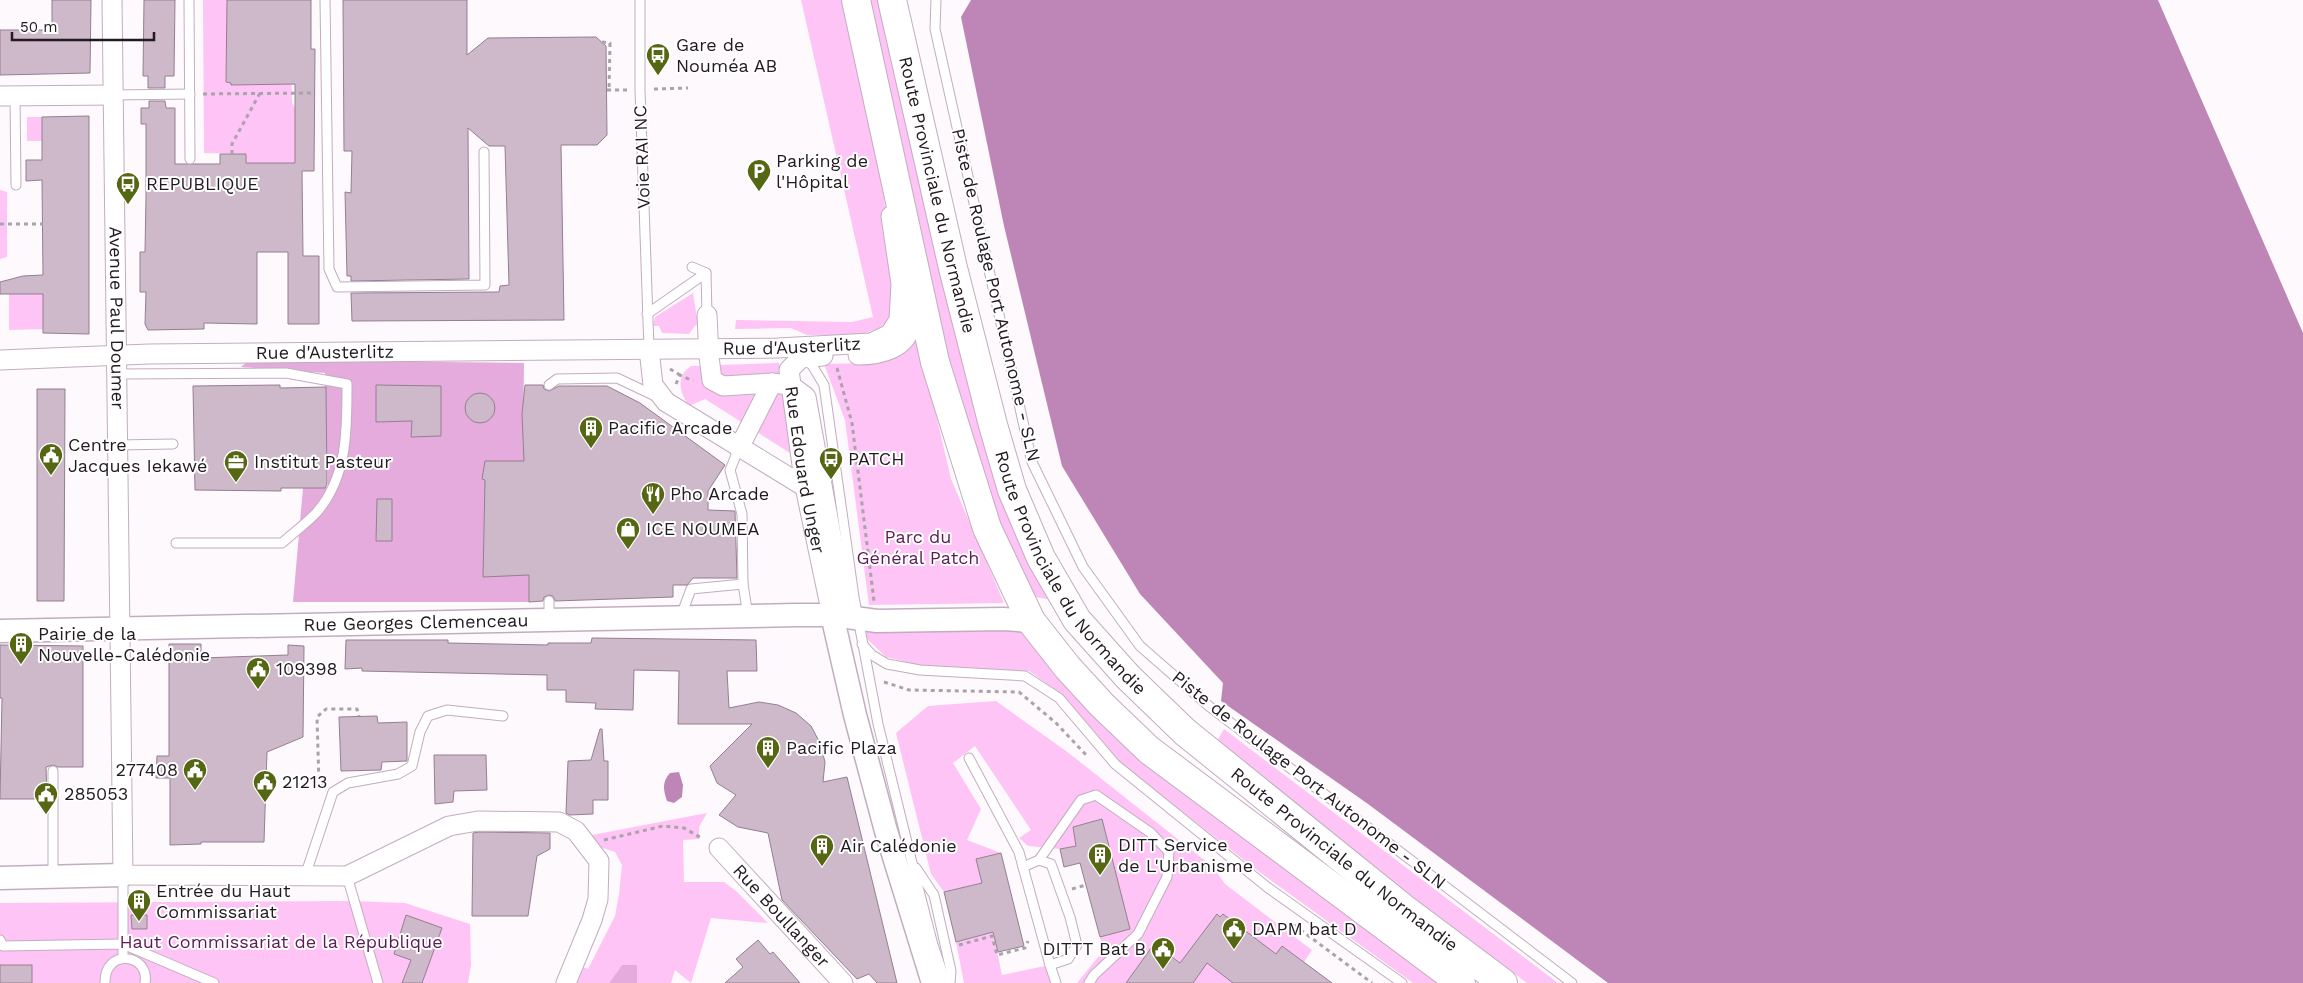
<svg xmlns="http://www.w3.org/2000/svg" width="2303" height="983" viewBox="0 0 2303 983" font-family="'Work Sans',sans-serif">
<rect width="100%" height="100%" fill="#fdf9fc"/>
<g fill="#fec4f5">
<path d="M203 0H290L292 103 295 108V163H246V154L204 153Z"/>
<path d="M801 0H844L883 178 885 209 896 264 889 321 879 328 860 335H807L791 328 735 329 736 320 852 322 873 317Z"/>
<path d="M866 0H881L1053 600 1029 596 986 497 943 340Z"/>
<rect x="27" y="117" width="15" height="24"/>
<path d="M0 190 7 192V257L0 259Z"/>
<path d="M693 293 698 324 695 326 689 334 662 333 659 326H653L655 317Z"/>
<path d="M9 294H43V329L9 330Z"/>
<path d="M917 333 951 479 1004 603 869 605 845 420 824 364 870 363Z"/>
<path d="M779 363 793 455 705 399 689 406C679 392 676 376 691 366Z"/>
<path d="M872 626 1020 628 1064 685 1107 729 1152 769 1439 983H1413L1258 871 1119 762 1063 695 1029 671 923 666 886 657 864 636Z"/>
<path d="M996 701 1070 754 1213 867 1225 884 1312 950 1304 962 1332 983H1193L1198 976 1154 944 1126 983H1077L1103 951 1100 937 1130 929 1102 819 1073 827 1076 846 1060 849 1028 846 1019 838 1031 830 975 746 953 763 981 809 967 840 1001 853 982 883 944 892 931 874 896 733 928 706Z"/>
<path d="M1224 729 1558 983H1527L1310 822 1215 745Z"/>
<path d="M707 813 699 827V839L683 840 684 882H724L736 891 768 923 711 918 691 983 675 970 671 983H637V965H622L609 983H571L579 965 588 969 615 916 619 894 622 865 615 852 603 848 599 851 592 835Z"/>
<path d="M351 901 405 903 470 924 471 965 468 983H0V903Z"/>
<path d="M993 932 1002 975 1050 965 1056 983H964L956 942Z"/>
</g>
<g fill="#e5abdd">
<path d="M249 360 524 363 523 445 530 458 529 602H293L303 488 328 487 325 373 241 367Z"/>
<path d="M622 965H637V983H609Z"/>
</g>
<g fill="#bd86b6">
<path d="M971 0H2158L2303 333V983H1608L1368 804 1221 701 1223 683 1140 594 1062 466 1004 226 961 17Z"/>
<path d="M679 772 683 785 682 797 674 803 667 801C663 789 662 782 670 773Z"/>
</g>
<g fill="#ceb9ca" stroke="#937f90">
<path d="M52 0H91L90 73 0 75V30H52Z"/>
<path d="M144 0H175L174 76H165V88H148V76H143Z"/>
<path d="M227 0H311V49H315L314 171H302L303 256H319V324H288V252H257V324L204 323V329L148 330 145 324 146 292H140V252H145L146 196V124H141V108H149V101H165L166 108H175V164H220V154H246V163H295V84L231 85V83L226 82Z"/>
<path d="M343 0H467V55L488 38 596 37 606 46 607 135 597 145H561L564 320 352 321 351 293 499 292 500 286 509 285 505 146H489L468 128 469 279 351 281V276H347L345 192 351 193 352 151H344Z"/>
<path d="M89 116V334L43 333V294H0V282L23 276 43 275 42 180 26 181V160H42V117Z"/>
<path d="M280 385V388L326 387 327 484 325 488H281V491L195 490 193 386Z"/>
<path d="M376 385 441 386V436L411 437 412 421 376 422Z"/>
<path d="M525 385H543L544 389 549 391 559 386H607L640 403 725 465 708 491V510L735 511 737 578H693L687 585H673V597L555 601 553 596 549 595 544 597 543 601 529 602V575L483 577 485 480 482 479 485 461H524L522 414Z"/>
<path d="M37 389H65L64 601H37Z"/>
<circle cx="480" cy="408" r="15"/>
<path d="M377 499H392V541H376Z"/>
<path d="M592 638 756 640 757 671H727L729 708 759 702 778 705 796 713 811 726 820 743 825 762 823 782 847 777 897 983H877L869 974 857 979 782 900 768 833 738 827 719 815 736 795 717 783 710 766 752 724H678L679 671 634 670 633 710 595 709 596 703 566 702V690H547V675L362 671V668L345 669 346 640H448V643L548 645V643H591Z"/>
<path d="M169 644H201V658L288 655V645L304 646 303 737 267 752 264 842H201V844L170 845V778H156L157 756H169Z"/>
<path d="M0 645 83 646V767H58L53 765 46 767 47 799H0L2 698H0Z"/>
<path d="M377 716 378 723 407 722V761L382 762 381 770 341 771 339 717Z"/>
<path d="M600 729H602L604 761H608V800H593V814L569 815 566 813 568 761 591 760Z"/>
<path d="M434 755H486L487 790 454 791 453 802 435 804Z"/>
<path d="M1102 819 1130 929 1100 937 1080 863 1064 867 1060 849 1076 846 1073 827Z"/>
<path d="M479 832 550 833V849L537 856 528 916H472L473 833Z"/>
<path d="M1001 853 1024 946 998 952 993 932 956 942 944 892 982 883 976 859Z"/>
<path d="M1217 914 1220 917 1223 914 1276 954 1282 946 1332 983H1233L1207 963 1193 983H1126L1154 944 1180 963Z"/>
<path d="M131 915H147V929H132Z"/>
<path d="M406 915 442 928 422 983H402L411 960 394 954Z"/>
<path d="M758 940 770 954 773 952 800 983H725L743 967 736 959Z"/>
<rect x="0" y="965" width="32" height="18"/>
</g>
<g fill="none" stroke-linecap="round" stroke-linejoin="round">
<g stroke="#c2adbf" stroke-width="11">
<g id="service">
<path d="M189 0 190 159"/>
<path d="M325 0 329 269 337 287 485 285 484 152"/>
<path d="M640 0V90L649 349"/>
<path d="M936 0 935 29 1032 462 1083 567 1140 646 1210 707 1572 983"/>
<path d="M113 95 190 94"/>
<path d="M15 96 16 185"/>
<path d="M692 267 706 273 707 315"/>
<path d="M647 314 706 273"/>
<path d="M803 359 812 365 824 385 854 597 878 724 916 879 933 945 946 983"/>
<path d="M117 374 286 373 347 384C347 428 348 476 317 512 307 523 293 533 282 543H176"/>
<path d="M549 385 557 379 617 378 655 396"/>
<path d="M118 445 173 444"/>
<path d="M739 448 730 470 742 514 743 584 748 616"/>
<path d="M549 601V618"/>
<path d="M681 616 691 589 743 584"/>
<path d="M862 644 872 655 887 664 920 670 1025 676 1059 698 1115 764 1267 887 1402 983"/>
<path d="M969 758 1019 852 1023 867"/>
<path d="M1039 860 1081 800 1096 795 1151 833 1169 852 1167 877 1138 934 1094 975 1089 983"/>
<path d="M1039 860 1051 864 1070 917 1077 945 1068 959 1050 965 1023 867Z"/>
<path d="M916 868 934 895 951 971 950 983"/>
<path d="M53 876V771"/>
<path d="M123 876V944L214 983"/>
<path d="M305 876 333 792 348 783 398 774 412 766 420 732 428 716 447 710 503 716"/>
<path d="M347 876 378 983"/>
<path d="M0 940 3 946 123 944V958"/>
<path d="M1050 965 1056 983"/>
<path d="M105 983C104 948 150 953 145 983"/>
</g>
</g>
<g stroke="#c2adbf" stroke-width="21">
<g id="minor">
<path id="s1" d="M112 0C117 292 120 584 123 875L347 876 449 826 478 821 559 822 576 831 599 861 598 899 592 920 566 983"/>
<path d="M0 96 113 95"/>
<path d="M707 315 709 357 712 380 723 386 772 383 790 385 806 397 846 617"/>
<path d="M649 349 653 385 666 402 805 487"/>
<path d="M858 355C879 355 909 349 911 322 912 318 910 311 909 306"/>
<path id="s2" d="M823 356 801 358 789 370 805 487 832 615"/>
<path id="s3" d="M0 360 149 354 778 348 871 343 890 334 899 320 901 284 891 216"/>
<path d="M739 448 772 383"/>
<path id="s4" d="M719 848 843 983"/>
</g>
</g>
<g stroke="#c2adbf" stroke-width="25">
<g id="tertiary">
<path d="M832 615 855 715 886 831 933 983"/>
<path id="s5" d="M0 631 796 615H832L877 621 1003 619 1031 621"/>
<path d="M0 878 123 875"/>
</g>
</g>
<g stroke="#c2adbf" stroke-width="30">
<g id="primary">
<path d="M856 0 935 362 987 528 1031 621 1068 668 1102 705 1149 750 1461 983"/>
<path id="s6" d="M892 0 953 268 993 425 1012 490 1041 558 1077 620 1128 677 1185 732 1403 908 1503 983"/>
</g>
</g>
<g stroke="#a9a4a8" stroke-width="3" stroke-dasharray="4 4" stroke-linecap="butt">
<path d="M602 42 610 43 609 90"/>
<path d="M654 89 688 88"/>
<path d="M607 90H627"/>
<path d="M203 94 314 93"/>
<path d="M232 154V144L260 93"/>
<path d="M0 224H43"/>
<path d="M837 368 852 423 874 601"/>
<path d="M670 369 680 375"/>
<path d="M676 384 680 375 693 381"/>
<path d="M884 682 909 690 1019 692 1056 723 1088 757"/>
<path d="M322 786 319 784 317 717 326 709H357L359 716"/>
<path d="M604 840 663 826 684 828 703 839"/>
<path d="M1072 889 1086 885"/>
<path d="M1294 925 1372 983"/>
<path d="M959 945 992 936 997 955 1025 948 1028 941"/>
</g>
<use href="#service" stroke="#fff" stroke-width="9"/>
<use href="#minor" stroke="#fff" stroke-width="19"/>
<use href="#tertiary" stroke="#fff" stroke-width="22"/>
<use href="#primary" stroke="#fff" stroke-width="28"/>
</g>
<defs>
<g id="bus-pin" transform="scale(1.25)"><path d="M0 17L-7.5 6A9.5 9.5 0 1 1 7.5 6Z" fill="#556712" stroke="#fff"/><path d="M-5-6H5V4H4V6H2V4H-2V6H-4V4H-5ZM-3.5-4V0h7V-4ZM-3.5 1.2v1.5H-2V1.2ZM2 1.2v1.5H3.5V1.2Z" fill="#fff"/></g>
<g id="parking-pin" transform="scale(1.25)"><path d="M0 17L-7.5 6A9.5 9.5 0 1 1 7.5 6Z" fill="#556712" stroke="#fff"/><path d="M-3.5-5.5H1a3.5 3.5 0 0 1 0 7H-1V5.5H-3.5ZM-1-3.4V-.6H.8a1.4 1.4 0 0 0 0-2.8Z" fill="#fff"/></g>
<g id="building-pin" transform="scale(1.25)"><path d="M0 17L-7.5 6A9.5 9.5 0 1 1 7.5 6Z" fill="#556712" stroke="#fff"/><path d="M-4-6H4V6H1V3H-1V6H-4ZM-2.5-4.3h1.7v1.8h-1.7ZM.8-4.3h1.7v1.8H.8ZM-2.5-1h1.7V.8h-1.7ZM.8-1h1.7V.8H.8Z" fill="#fff"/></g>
<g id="civic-pin" transform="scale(1.25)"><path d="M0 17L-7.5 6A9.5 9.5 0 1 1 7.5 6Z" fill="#556712" stroke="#fff"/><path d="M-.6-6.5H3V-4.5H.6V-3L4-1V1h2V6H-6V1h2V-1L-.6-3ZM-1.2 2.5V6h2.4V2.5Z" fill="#fff"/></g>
<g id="office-pin" transform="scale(1.25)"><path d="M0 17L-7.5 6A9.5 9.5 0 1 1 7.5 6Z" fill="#556712" stroke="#fff"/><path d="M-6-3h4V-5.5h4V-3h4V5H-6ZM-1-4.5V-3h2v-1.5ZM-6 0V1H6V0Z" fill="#fff"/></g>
<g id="restaurant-pin" transform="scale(1.25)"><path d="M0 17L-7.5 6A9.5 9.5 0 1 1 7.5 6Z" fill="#556712" stroke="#fff"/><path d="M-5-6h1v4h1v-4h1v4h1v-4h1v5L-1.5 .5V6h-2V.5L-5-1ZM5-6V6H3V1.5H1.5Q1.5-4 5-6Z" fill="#fff"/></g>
<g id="shop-pin" transform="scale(1.25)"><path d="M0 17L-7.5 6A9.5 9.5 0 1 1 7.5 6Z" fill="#556712" stroke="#fff"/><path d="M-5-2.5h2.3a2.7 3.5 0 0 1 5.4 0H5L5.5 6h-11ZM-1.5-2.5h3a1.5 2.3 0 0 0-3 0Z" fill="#fff"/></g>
</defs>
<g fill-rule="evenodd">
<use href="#bus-pin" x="658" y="55"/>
<use href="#parking-pin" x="759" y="171"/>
<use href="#bus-pin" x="128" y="184"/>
<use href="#building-pin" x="591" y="428"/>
<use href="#civic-pin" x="51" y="455"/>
<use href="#bus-pin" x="831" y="459"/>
<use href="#office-pin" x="236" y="462"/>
<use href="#restaurant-pin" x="653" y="494"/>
<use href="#shop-pin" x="628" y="529"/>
<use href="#building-pin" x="21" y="644"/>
<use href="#civic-pin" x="258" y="669"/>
<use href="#building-pin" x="768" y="748"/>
<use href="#civic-pin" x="195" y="770"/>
<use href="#civic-pin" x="265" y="782"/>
<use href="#civic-pin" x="46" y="794"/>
<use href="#building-pin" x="822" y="846"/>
<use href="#building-pin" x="1100" y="855"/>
<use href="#building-pin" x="139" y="901"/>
<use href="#civic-pin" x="1234" y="929"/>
<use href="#civic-pin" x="1163" y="949"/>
</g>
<g text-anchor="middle" stroke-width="4" stroke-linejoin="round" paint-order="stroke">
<g font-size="18" fill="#211a20" stroke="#fff" text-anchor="start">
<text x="676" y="51">Gare de<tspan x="676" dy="21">Nouméa AB</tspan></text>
<text x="776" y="167">Parking de<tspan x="776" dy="21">l'Hôpital</tspan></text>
<text x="146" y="190">REPUBLIQUE</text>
<text x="608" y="434">Pacific Arcade</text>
<text x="68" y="451">Centre<tspan x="68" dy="21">Jacques Iekawé</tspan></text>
<text x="848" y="465">PATCH</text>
<text x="254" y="468">Institut Pasteur</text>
<text x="670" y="500">Pho Arcade</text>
<text x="646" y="535">ICE NOUMEA</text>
<text x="38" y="640">Pairie de la<tspan x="38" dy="21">Nouvelle-Calédonie</tspan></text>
<text x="276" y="675">109398</text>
<text x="786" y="754">Pacific Plaza</text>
<text x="178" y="776" text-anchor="end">277408</text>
<text x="282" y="788">21213</text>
<text x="64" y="800">285053</text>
<text x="1118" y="851">DITT Service<tspan x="1118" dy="21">de L'Urbanisme</tspan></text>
<text x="840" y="852">Air Calédonie</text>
<text x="156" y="897">Entrée du Haut<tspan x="156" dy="21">Commissariat</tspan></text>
<text x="1252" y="935">DAPM bat D</text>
<text x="1146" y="955" text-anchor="end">DITTT Bat B</text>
</g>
<g font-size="18" fill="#211a20" stroke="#fff">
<text transform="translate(642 157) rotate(-92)" y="6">Voie RAI NC</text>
<text dy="6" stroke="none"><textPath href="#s6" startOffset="200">Route Provinciale du Normandie</textPath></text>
<text transform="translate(996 295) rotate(77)" y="6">Piste de Roulage Port Autonome - SLN</text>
<text dy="6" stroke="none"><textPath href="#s1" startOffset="318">Avenue Paul Doumer</textPath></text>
<text dy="6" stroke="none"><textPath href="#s3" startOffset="792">Rue d'Austerlitz</textPath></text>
<text dy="6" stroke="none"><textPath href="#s3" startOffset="325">Rue d'Austerlitz</textPath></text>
<text dy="6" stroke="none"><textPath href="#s2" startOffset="140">Rue Edouard Unger</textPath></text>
<text dy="6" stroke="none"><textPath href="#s6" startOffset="606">Route Provinciale du Normandie</textPath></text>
<text dy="6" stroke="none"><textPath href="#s5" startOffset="416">Rue Georges Clemenceau</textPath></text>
<text transform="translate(1309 780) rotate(38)" y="6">Piste de Roulage Port Autonome - SLN</text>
<text dy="6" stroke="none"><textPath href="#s6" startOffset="1010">Route Provinciale du Normandie</textPath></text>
<text dy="6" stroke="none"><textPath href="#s4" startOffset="92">Rue Boullanger</textPath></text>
</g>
<g font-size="18" fill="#5c1a57" stroke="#fff">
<text x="918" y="543">Parc du<tspan x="918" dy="21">Général Patch</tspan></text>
<text x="281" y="948">Haut Commissariat de la République</text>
</g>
</g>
<path d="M12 32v8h142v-8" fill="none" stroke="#211a20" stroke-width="2.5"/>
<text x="20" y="32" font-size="15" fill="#211a20" stroke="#ffffff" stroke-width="4" paint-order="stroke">50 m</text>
</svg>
